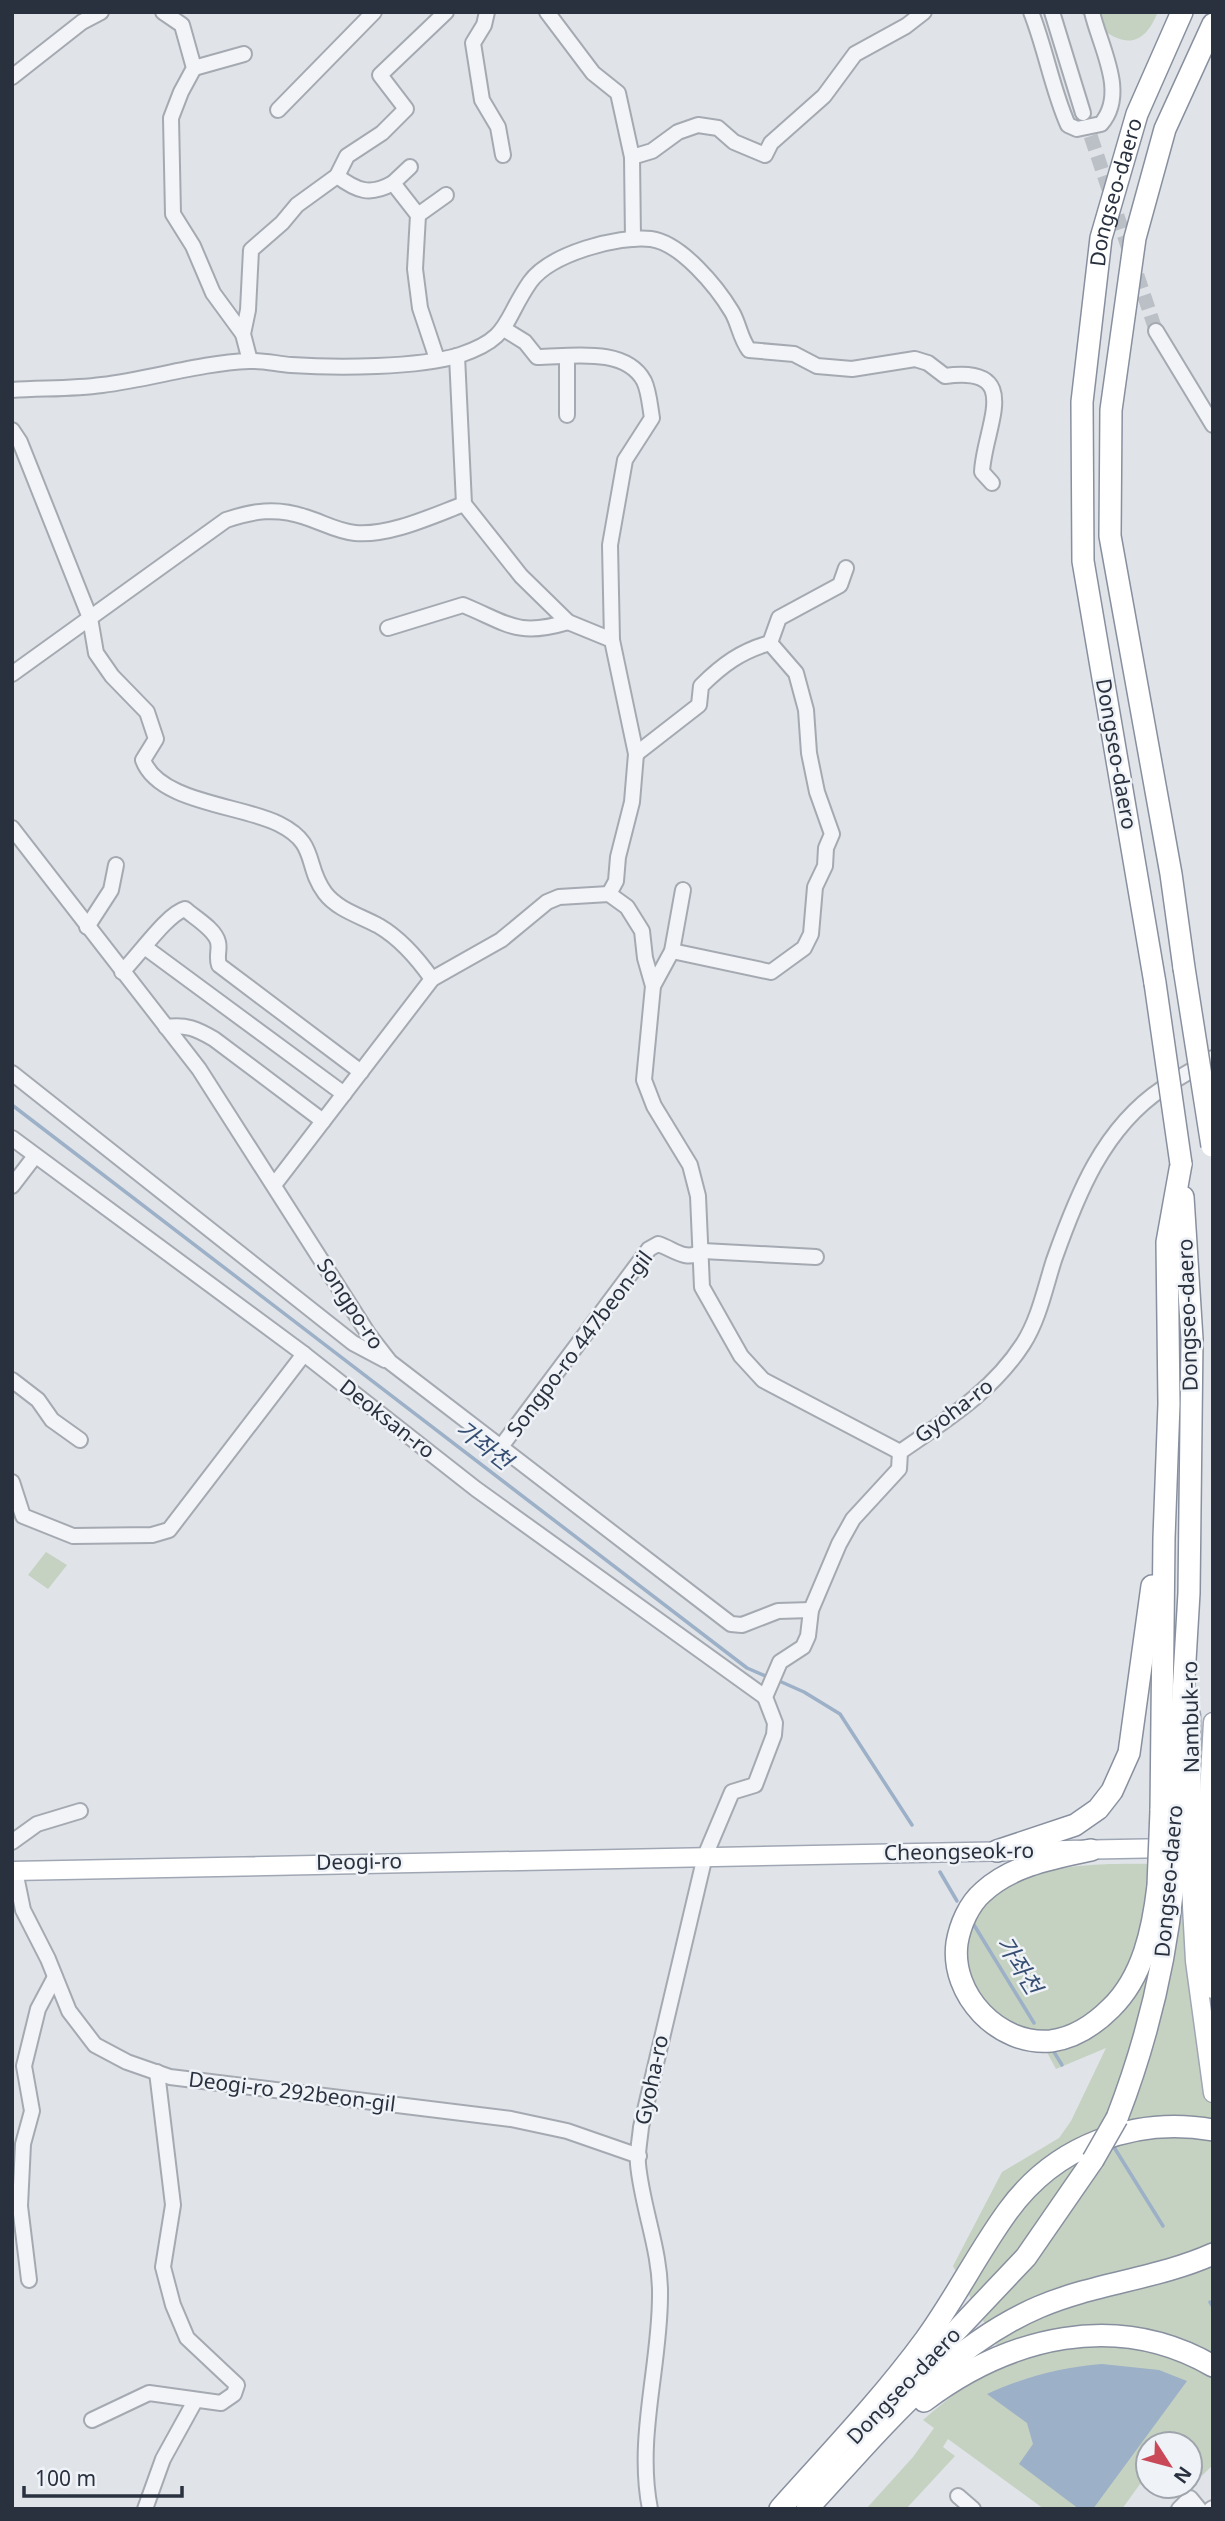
<svg xmlns="http://www.w3.org/2000/svg" width="1225" height="2521" viewBox="0 0 1225 2521" font-family="'Noto Sans','Noto Sans KR',sans-serif">
<rect width="100%" height="100%" fill="#e0e3e8"/>
<g fill="#c5d2c1">
<path d="M1079 12H1156L1157 14C1136 63 1107 33 1079 12Z"/>
<path d="M46 1552 67 1565 48 1589 28 1575Z"/>
<path d="M1213 1865V2353C1138 2319 1074 2317 997 2346L953 2266 1002 2172 1059 2138 1071 2121 1106 2048 1056 2069 1036 2032C1004 2024 978 2004 968 1972 963 1956 964 1948 969 1931 990 1846 1145 1866 1213 1865Z"/>
<path d="M1094 2344 1150 2349 1213 2374V2465L1186 2491 1178 2486H1190V2444H1148V2473L1122 2509H1044L948 2439 943 2447 955 2456 906 2509H866L913 2457 934 2428 923 2420C956 2391 992 2365 1035 2353 1053 2348 1075 2347 1094 2344Z"/>
</g>
<path fill="#9cb0c7" d="M1102 2364 1159 2370 1187 2381 1093 2509H1079L1019 2464 1033 2444 1027 2423 987 2394C1025 2377 1061 2367 1102 2364Z"/>
<g fill="none" stroke-linecap="round" stroke-linejoin="round">
<g stroke="#9cb0c7" stroke-width="3.5">
<path d="M12 1105 747 1668 770 1678"/>
<path d="M777 1680 804 1692 840 1714 912 1825"/>
<path d="M940 1872 957 1901"/>
<path d="M974 1925 1034 2023"/>
<path d="M1054 2052 1062 2065"/>
<path d="M1112 2144 1163 2226"/>
<path d="M1210 2302 1213 2307"/>
</g>
<path stroke="#bbbfc6" stroke-width="14" stroke-dasharray="14 7" stroke-linecap="butt" d="M1084 116 1156 331"/>
<g stroke="#a5aab2" stroke-width="18">
<g id="minor">
<path d="M163 12 182 25 194 68 181 92 171 118 173 214 193 246 213 293 243 334"/>
<path d="M487 12 484 25 473 43 482 100 498 127 503 155"/>
<path d="M547 12 593 73 618 93 632 157 633 239"/>
<path d="M1031 12C1046 50 1052 89 1068 125L1077 129 1101 124C1128 93 1100 47 1092 12"/>
<path d="M1052 12 1083 113"/>
<path d="M194 68 244 54"/>
<path d="M12 77 82 22 101 12"/>
<path d="M278 110 374 12"/>
<path d="M632 157 652 151 678 132 698 125 718 128 734 142 765 155 771 143 824 96 855 54 906 26 924 12"/>
<path d="M410 167 393 183 418 215 415 269 420 308 437 359"/>
<path d="M337 176C357 191 370 196 393 183"/>
<path d="M418 215 446 195"/>
<path d="M504 329 525 342 537 357C569 357 625 346 644 381 649 391 650 407 652 418L625 460 610 545 612 640 636 754 632 802 618 857 616 881 609 894"/>
<path d="M1156 331 1213 425"/>
<path d="M457 356 464 504 521 576 568 622 612 640"/>
<path d="M250 361 243 334 248 310 251 250 282 223 297 205 337 176 347 156 382 133 406 109 380 75 446 12"/>
<path d="M12 390C42 388 73 389 102 385 151 379 200 363 249 361 263 360 277 364 291 365 336 368 418 368 460 355 511 338 503 321 530 282 550 254 618 235 651 239 681 243 717 287 732 312 739 324 740 338 749 350L794 354 817 366 852 369 915 359 928 363 945 376C1025 365 984 427 982 472L992 483"/>
<path d="M567 415V357"/>
<path d="M12 430 20 442 90 618 96 653 112 676 147 712 156 739 143 760C159 803 242 805 279 824 319 844 304 865 325 893 338 910 361 916 379 926 401 939 418 959 432 979"/>
<path d="M388 628 463 605C509 624 517 637 568 622"/>
<path d="M12 674 226 520C253 511 276 507 305 517 322 522 336 531 355 533 390 536 432 516 464 504"/>
<path d="M636 754 699 705 701 686C722 665 741 651 770 643L779 618 840 585 846 568"/>
<path d="M12 828 199 1069 369 1335 390 1362 731 1624 742 1625 778 1611 811 1610"/>
<path d="M609 894 627 907 642 931 645 958 653 986 644 1080 654 1106 690 1165 698 1196 702 1287 741 1356 763 1380 900 1452"/>
<path d="M87 927 111 890 116 865"/>
<path d="M146 948 344 1094"/>
<path d="M672 951 771 972 804 948 811 934 815 887 825 866 826 848 832 834 817 792 809 753 806 710 796 673 770 643"/>
<path d="M122 972C139 955 167 914 185 909 195 918 215 929 218 942 220 950 216 956 219 965L361 1072"/>
<path d="M653 986 672 951 683 890"/>
<path d="M166 1027C186 1024 197 1029 214 1039L323 1121"/>
<path d="M12 1073 353 1343 385 1360"/>
<path d="M12 1138 304 1354 476 1489 765 1697"/>
<path d="M274 1185 432 979 501 940 547 902 559 897 609 894"/>
<path d="M12 1186 35 1156"/>
<path d="M12 1380 38 1400 52 1420 80 1440"/>
<path d="M500 1448 649 1249 658 1244C676 1250 685 1262 703 1251L816 1257"/>
<path d="M12 1482 23 1516 73 1536 152 1535 169 1530 304 1354"/>
<path d="M12 1842 37 1824 80 1811"/>
<path d="M15 1871 23 1910 48 1959 69 2011 95 2045 127 2062 170 2077 511 2119 567 2131 639 2156"/>
<path d="M29 2280 20 2206 23 2144 32 2111 24 2066 38 2009 55 1977"/>
<path d="M92 2420 149 2393 221 2403 234 2394 237 2385 187 2338 173 2305 163 2267 173 2205 157 2072"/>
<path d="M958 2496 973 2509"/>
<path d="M145 2509 163 2459 195 2401"/>
<path d="M650 2509C636 2438 660 2366 660 2296 661 2251 642 2208 638 2164 637 2152 640 2139 641 2127L705 1856 732 1792 755 1785 774 1735 775 1723 765 1697 780 1662 803 1647 808 1636 811 1610 839 1544 853 1519 899 1469 900 1452C946 1420 992 1392 1023 1344 1039 1319 1045 1288 1054 1260 1077 1195 1103 1128 1163 1088 1179 1077 1196 1068 1213 1058"/>
<path d="M1179 2509 1190 2498 1199 2509"/>
<path d="M1211 2509 1213 2508"/>
</g>
</g>
<g stroke="#a0a7b4" stroke-width="21">
<g id="major">
<path d="M1191 1715 1192 1812"/>
<path d="M1208 1811 1213 1722"/>
<path d="M12 1871 1171 1848"/>
<path d="M1206 1887 1213 1989"/>
<path d="M1191 1888 1195 1961 1213 2093"/>
</g>
</g>
<g stroke="#88909f" stroke-width="24">
<g id="highway">
<path d="M1184 968 1171 874 1110 536 1111 410 1135 238 1165 129 1213 24"/>
<path id="s1" d="M1155 983 1083 561 1082 402 1101 238 1137 114 1182 12"/>
<path d="M1161 1811 1164 1538 1169 1404 1167 1242 1181 1164"/>
<path d="M1176 1812 1189 1593 1192 1339 1183 1197"/>
<path d="M1091 1850C1054 1858 1012 1865 983 1892 969 1904 960 1925 957 1943 950 1995 999 2046 1051 2041 1074 2038 1095 2024 1111 2008 1143 1977 1153 1929 1158 1886"/>
<path d="M997 1851 1075 1825 1098 1809 1112 1791 1129 1753 1152 1586"/>
<path d="M1117 2118C1146 2043 1165 1966 1173 1886"/>
<path d="M904 2386 1026 2257 1093 2160"/>
<path d="M924 2401C1009 2337 1116 2310 1213 2366"/>
<path d="M780 2509C829 2454 881 2400 925 2340 955 2299 978 2252 1008 2211 1055 2146 1134 2116 1213 2130"/>
<path d="M807 2509C876 2435 945 2347 1039 2307 1095 2283 1157 2279 1213 2254"/>
</g>
</g>
<use href="#minor" stroke="#f3f4f7" stroke-width="14"/>
<use href="#major" stroke="#fff" stroke-width="18"/>
<use href="#highway" stroke="#fff" stroke-width="21"/>
<g stroke="#a0a7b4" stroke-width="21" stroke-linecap="butt">
<g id="major-bridge">
<path d="M1206 1887 1208 1811"/>
<path d="M1191 1888 1192 1812"/>
</g>
</g>
<g stroke="#88909f" stroke-width="24" stroke-linecap="butt">
<g id="highway-bridge">
<path d="M1184 968 1212 1146"/>
<path d="M1155 983 1181 1164"/>
<path d="M1158 1886 1161 1811"/>
<path d="M1173 1886 1176 1812"/>
<path d="M1093 2160 1117 2118"/>
</g>
</g>
<use href="#major-bridge" stroke="#fff" stroke-width="18"/>
<use href="#highway-bridge" stroke="#fff" stroke-width="21"/>
</g>
<g text-anchor="middle" stroke-width="5" stroke-linejoin="round" paint-order="stroke">
<g font-size="21" fill="#29313f" stroke="#eff2f6">
<text dy="7" stroke="none"><textPath href="#s1" startOffset="800">Dongseo-daero</textPath></text>
<text transform="translate(1116 754) rotate(80)" y="7">Dongseo-daero</text>
<text transform="translate(350 1304) rotate(57)" y="7">Songpo-ro</text>
<text transform="translate(1188 1315) rotate(-92)" y="7">Dongseo-daero</text>
<text transform="translate(580 1344) rotate(-53)" y="7">Songpo-ro 447beon-gil</text>
<text transform="translate(954 1411) rotate(-37)" y="7">Gyoha-ro</text>
<text transform="translate(387 1419) rotate(38)" y="7">Deoksan-ro</text>
<text transform="translate(1191 1717) rotate(-91)" y="7">Nambuk-ro</text>
<text transform="translate(959 1852) rotate(-1)" y="7">Cheongseok-ro</text>
<text transform="translate(359 1862) rotate(-1)" y="7">Deogi-ro</text>
<text transform="translate(1169 1881) rotate(-85)" y="7">Dongseo-daero</text>
<text transform="translate(652 2080) rotate(-78)" y="7">Gyoha-ro</text>
<text transform="translate(292 2092) rotate(7)" y="7">Deogi-ro 292beon-gil</text>
<text transform="translate(904 2386) rotate(-46)" y="7">Dongseo-daero</text>
</g>
<g font-size="23" font-style="italic" fill="#354e72" stroke="#eff2f6">
<text transform="translate(484 1445) rotate(38)" y="8">가좌천</text>
<text transform="translate(1019 1965) rotate(58)" y="8">가좌천</text>
</g>
</g>
<rect width="1225" height="2521" fill="none" stroke="#29313f" stroke-width="28"/>
<g transform="translate(1169 2465) rotate(126)"><circle r="33" fill="#eff2f6" stroke="#a0a5ad" stroke-width="2"/>
<path d="M0-5L12 26L0 18L-12 26Z" fill="#ca4959"/>
<text y="-10" font-size="19" font-weight="bold" text-anchor="middle" fill="#29313f">N</text>
</g>
<path d="M24 2486v10h158v-10" fill="none" stroke="#29313f" stroke-width="3.5"/>
<text x="35" y="2486" font-size="21" fill="#29313f" stroke="#eff2f6" stroke-width="5" paint-order="stroke">100 m</text>
</svg>
